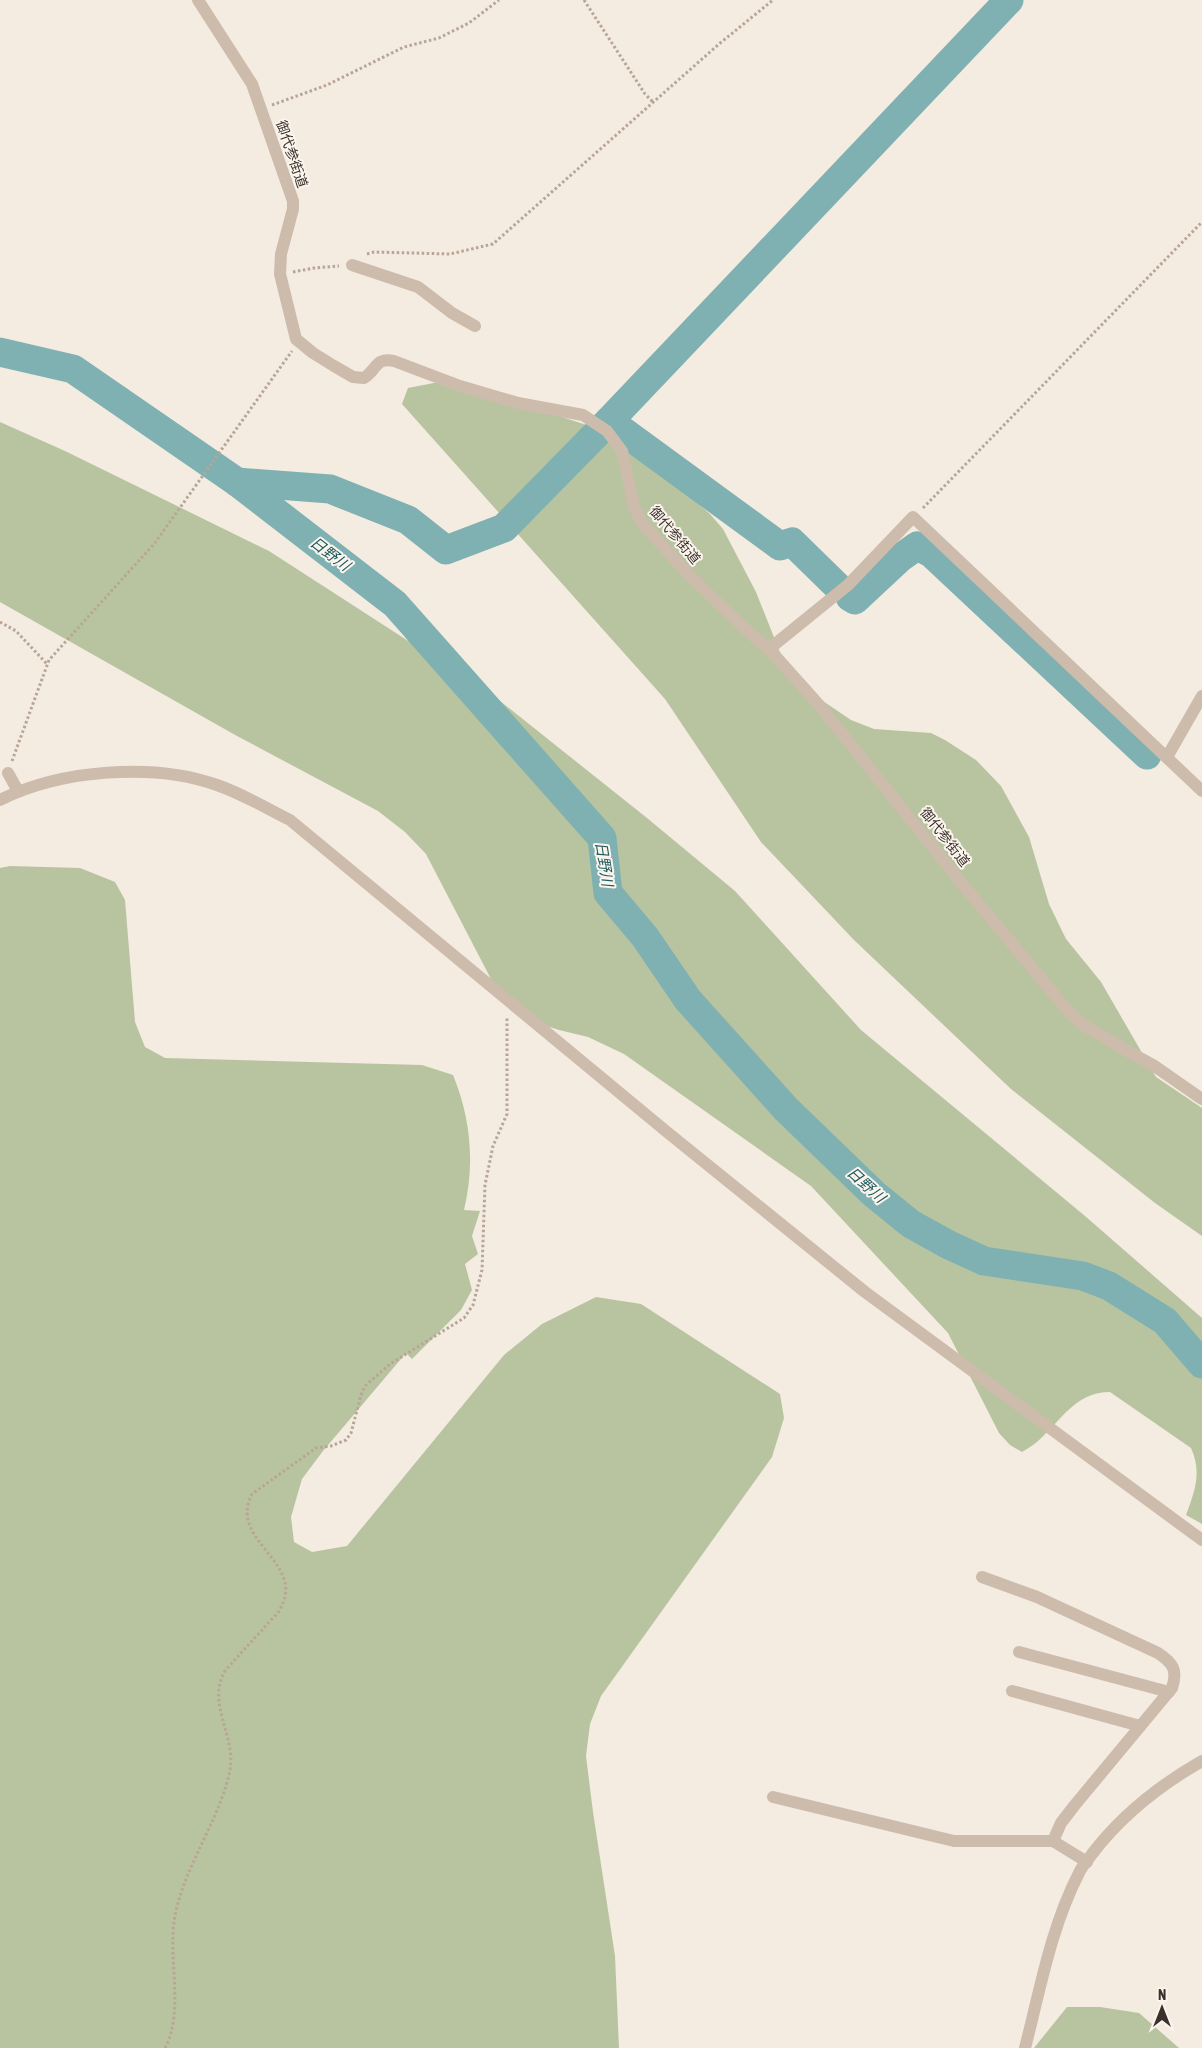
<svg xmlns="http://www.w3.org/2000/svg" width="1202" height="2048" viewBox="0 0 1202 2048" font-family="'Asap Condensed','Noto Sans JP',sans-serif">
<rect width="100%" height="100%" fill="#f4ebe1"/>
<g fill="#b8c4a0">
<path d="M439 382 553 414 614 434 676 484 710 514 723 529 756 592 781 655 814 695 851 720 874 729 931 733 945 740 976 760 1001 786 1029 837 1049 904 1066 939 1101 982 1156 1077 1202 1108V1236L1155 1203 1011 1089 854 940 761 842 665 699 402 404 408 388Z"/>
<path d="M0 422 65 451 269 551 495 697 647 818 735 891 861 1030 1085 1216 1202 1318V1524L1186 1515C1195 1491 1202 1472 1191 1448L1110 1392C1075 1392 1062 1420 1038 1441 1034 1445 1028 1448 1022 1452L1010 1445 999 1433 948 1333 811 1186 624 1054 588 1037 559 1030 531 1021 492 981 426 854 405 832 378 811 237 736 0 602Z"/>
<path d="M10 866 80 868 115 882 125 900 135 1022 145 1047 165 1058 422 1065 453 1075C471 1119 475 1164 464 1210L480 1211 472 1236 478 1254 465 1264 472 1290 461 1310 412 1359 406 1353 323 1451 302 1479 291 1517 294 1542 312 1552 347 1546 504 1355 542 1324 596 1297 641 1304 780 1394 784 1418 772 1457 601 1696 590 1724 586 1756 593 1812 615 1956 619 2048H0V868Z"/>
<path d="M1067 2007H1100L1139 2013 1179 2048H1034Z"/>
</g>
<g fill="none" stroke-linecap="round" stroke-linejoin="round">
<g stroke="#7fb0b2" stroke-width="29">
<path d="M0 352 73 369 237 482 395 604 602 838 608 893 645 937 688 1000 786 1109 874 1194 911 1224 949 1245 984 1261 1083 1276 1109 1286 1165 1321 1202 1364"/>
<path d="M609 421 780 546 792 542 838 587"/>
<path d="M237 482 330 489 408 520 446 550 504 528 609 421 1009 0"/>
<path d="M850 597 855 600 900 558 917 546 931 553 1147 755"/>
</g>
<g stroke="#b9a596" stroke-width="3" stroke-dasharray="2.5 2.5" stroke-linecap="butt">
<path d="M584 0 645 94 653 102"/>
<path d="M272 105 327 85 404 47 439 38 469 23 499 0"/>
<path d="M367 254 374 252 450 254 493 244 719 44 773 0"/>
<path d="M293 272 314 268 339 266"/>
<path d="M923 508 1202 222"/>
<path d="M0 622 16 631 47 664"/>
<path d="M12 761 49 660 154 544 292 351"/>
<path d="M165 2048C185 2011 167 1957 175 1916 185 1864 220 1820 230 1770 236 1735 206 1703 225 1671 238 1656 251 1642 264 1628 268 1622 275 1617 279 1611 309 1562 227 1542 252 1494L316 1448 331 1446 346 1440 351 1433 361 1395 365 1386 390 1364 464 1318 473 1305 482 1270 485 1185 493 1146 507 1114V1018"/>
</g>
<g stroke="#cdbbac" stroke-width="12">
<path d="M198 0 252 84 293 201V209L281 254 280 274 296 339 313 353 334 366 353 377 364 378C377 370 375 357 394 361L460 386 518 403 583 415 607 431 622 451 634 506 641 522 689 575 754 637 769 649 820 706 959 880 1068 1011 1082 1024 1129 1052 1153 1065 1202 1099"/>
<path d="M352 265 418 287 452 313 475 326"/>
<path d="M769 649 848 585 913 517 1202 791"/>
<path d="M1167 757 1202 696"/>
<path d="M8 773 18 791"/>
<path d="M0 800C60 770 153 762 217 785 243 794 266 808 290 820L667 1132 865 1292 1202 1540"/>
<path d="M982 1577 1037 1597 1158 1653C1173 1663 1178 1670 1172 1688L1074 1806 1061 1823 1053 1841"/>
<path d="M1019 1652 1169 1692"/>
<path d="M1012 1691 1140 1726"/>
<path d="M773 1797 954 1841H1053L1087 1862"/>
<path d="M1025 2048C1040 1990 1051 1927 1079 1873 1082 1866 1088 1860 1092 1854 1121 1816 1160 1785 1202 1761"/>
</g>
</g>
<g text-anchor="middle" stroke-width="4" stroke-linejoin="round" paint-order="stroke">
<g font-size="14" fill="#3b302b" stroke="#fbf5ee">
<text transform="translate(292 154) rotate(71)" y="5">御代参街道</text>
<text transform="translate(675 535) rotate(50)" y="5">御代参街道</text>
<text transform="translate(945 837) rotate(52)" y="5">御代参街道</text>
</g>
<g font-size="15" font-style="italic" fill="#1f5a5e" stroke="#fbf5ee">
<text transform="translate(330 554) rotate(37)" y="5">日野川</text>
<text transform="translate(604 864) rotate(81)" y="5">日野川</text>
<text transform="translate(866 1185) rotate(42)" y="5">日野川</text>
</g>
</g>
<g transform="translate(1162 2008)" stroke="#fbf5ee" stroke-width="4" paint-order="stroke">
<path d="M0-4L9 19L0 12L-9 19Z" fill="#3b302b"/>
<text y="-8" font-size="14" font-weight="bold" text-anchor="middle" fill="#3b302b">N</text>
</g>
</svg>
